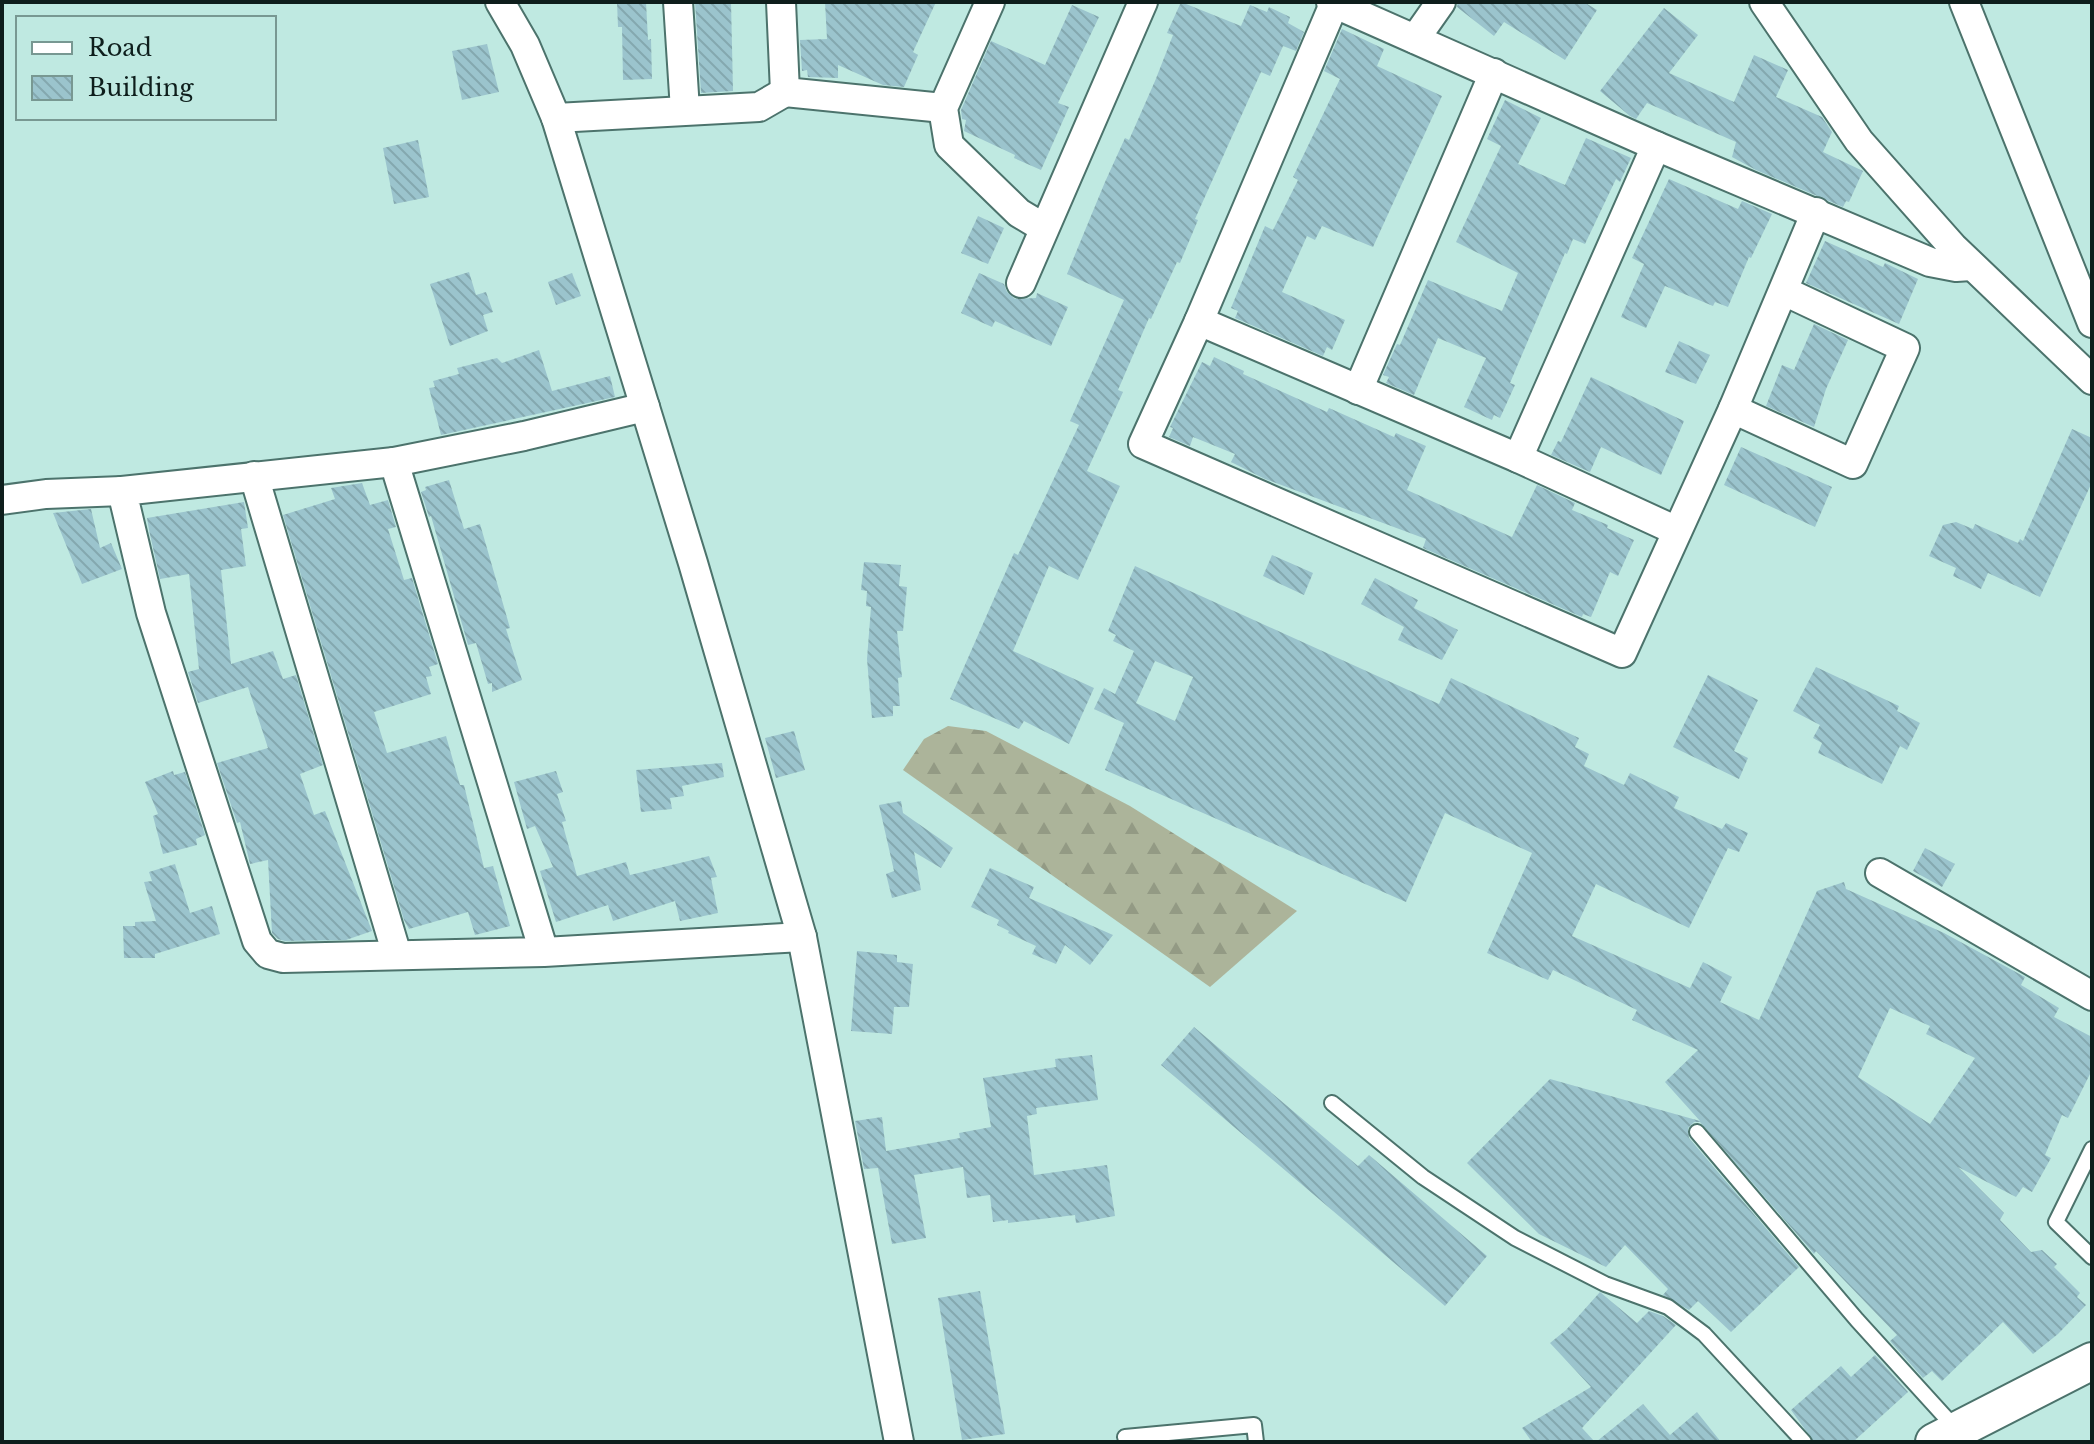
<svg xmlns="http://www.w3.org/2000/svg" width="2094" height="1444" viewBox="0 0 2094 1444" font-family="'Libre Baskerville',serif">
<defs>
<pattern id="forest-firs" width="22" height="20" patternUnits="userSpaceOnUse" patternTransform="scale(2)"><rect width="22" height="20" fill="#acb49a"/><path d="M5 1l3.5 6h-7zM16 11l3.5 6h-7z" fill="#939a84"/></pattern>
<pattern id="building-back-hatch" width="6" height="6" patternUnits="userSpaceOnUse" patternTransform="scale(2)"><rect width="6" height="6" fill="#9bc4cd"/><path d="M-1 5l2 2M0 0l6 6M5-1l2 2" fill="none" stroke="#84a8af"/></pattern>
</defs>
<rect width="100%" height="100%" fill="#bfe9e1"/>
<path fill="url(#forest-firs)" d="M948 726 986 731 1130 806 1297 911 1210 987 903 770 924 739Z"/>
<g fill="url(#building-back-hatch)" fill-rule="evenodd">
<path d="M617 2H646L648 40 651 39 652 79 623 80 622 27H618Z"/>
<path d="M695 2H731L733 91 701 93Z"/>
<path d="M825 2H936L913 52 918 55 904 87 883 85 838 65V78L808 77 807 70 802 71 800 40 827 39Z"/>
<path d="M1181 2 1241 26 1250 5 1267 12 1269 7 1290 17 1288 23 1304 32 1296 51 1283 46 1270 76 1261 72 1195 219 1198 220 1180 263 1177 262 1151 319 1149 318 1118 390 1123 392 1087 471 1120 486 1078 580 1049 566 1013 651 1094 688 1069 744 1024 721 1019 729 950 699 1014 553 1018 555 1079 425 1070 421 1124 300 1067 274 1105 182 1125 138 1129 140 1155 81 1173 35 1167 33Z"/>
<path d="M1458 2H1584L1597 10 1565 60 1504 22 1494 36 1457 7Z"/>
<path d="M1072 5 1099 17 1058 103 1069 107 1041 170 1014 158 1015 155 964 131 966 120 962 119 961 110 991 41 1045 65Z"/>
<path d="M1664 8 1698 35 1669 73 1734 102 1754 55 1788 70 1776 97 1822 117 1832 132 1823 152 1863 171 1849 202 1846 201 1843 207 1756 170 1732 157 1736 142 1647 103 1636 119 1630 116 1600 91Z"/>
<path d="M1342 29 1384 49 1377 66 1442 96 1373 247 1322 226 1315 240 1307 236 1282 292 1345 320 1332 350 1327 347 1323 356 1235 318 1238 311 1231 308 1265 226 1273 230 1298 180 1293 177 1340 79 1324 71Z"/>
<path d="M487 44 499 92 462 100 452 51Z"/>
<path d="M1505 100 1541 118 1518 164 1565 185 1586 138 1631 158 1620 182 1616 179 1585 244 1573 239 1567 254 1565 253 1510 383 1515 385 1500 418 1494 415 1492 420 1464 407 1486 358 1438 338 1414 395 1386 383 1389 377 1383 375 1397 344 1400 345 1428 280 1502 311 1518 273 1456 242 1501 146 1487 139Z"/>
<path d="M418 140 429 197 394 204 383 148Z"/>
<path d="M1669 179 1738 209 1742 201 1772 214 1751 258 1749 257 1728 307 1715 302 1713 306 1665 286 1646 328 1621 317 1644 264 1632 258Z"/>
<path d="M978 216 1004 228 988 264 961 253Z"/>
<path d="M1825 241 1883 267 1885 263 1918 279 1899 324 1806 283Z"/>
<path d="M469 272 476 295 486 292 493 312 483 315 488 331 450 346 430 284Z"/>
<path d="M572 273 581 296 556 305 548 282Z"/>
<path d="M979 273 1004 284 1007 292 1015 299 1036 298 1037 293 1068 307 1051 346 995 321 992 327 961 313Z"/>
<path d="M1814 324 1848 340 1826 389 1814 427 1766 406 1782 365 1794 370Z"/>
<path d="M1679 341 1710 355 1696 384 1665 372Z"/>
<path d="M539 350 552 391 610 376 615 397 441 435 429 388 435 387 433 381 459 374 457 368 497 358 502 363Z"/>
<path d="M1214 357 1244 371 1243 374 1327 412 1329 408 1394 437 1396 433 1426 446 1407 490 1512 537 1537 485 1575 503 1572 510 1608 525 1607 528 1634 540 1618 576 1610 572 1591 617 1583 614 1582 617 1423 548 1426 539 1265 479 1231 462 1235 454 1193 437 1190 446 1169 437 1173 428 1170 427 1202 362 1210 366Z"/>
<path d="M1591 377 1684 421 1661 475 1601 447 1590 472 1551 455 1558 441 1561 442Z"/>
<path d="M2072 429 2092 438V482L2040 597 1988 573 1981 589 1953 576 1956 568 1929 556 1943 525 1956 522 1973 529 1975 524 2018 543 2020 539 2023 541Z"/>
<path d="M1741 447 1832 487 1815 527 1724 485Z"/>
<path d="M449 480 464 529 480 524 510 628 506 629 522 680 492 692V683L488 684 476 643 468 645 431 516 429 517 421 492 426 490 425 487Z"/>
<path d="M362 483 370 505 388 500 396 527 388 529 404 580 412 578 438 664 429 667 432 676 426 677 431 694 374 712 387 753 446 736 460 785H464L484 868 493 866 510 926 475 935 468 912 409 929 404 920 283 515 335 499 331 488Z"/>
<path d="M244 502 248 528 241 529 246 566 221 570 231 664 273 651 283 679 296 675 323 765 300 774 314 815 325 811 372 931 346 940 285 941 278 939 272 933 268 860 250 864 240 822 237 823 217 763 268 748 248 687 198 703 188 672 199 669 189 574 160 579 149 530 147 518Z"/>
<path d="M91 509 100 548 111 543 122 569 82 584 53 513Z"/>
<path d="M1272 555 1313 573 1304 595 1263 576Z"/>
<path d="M864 562 901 565 899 586 907 587 903 631H897L902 677 898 678 900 706H893V716L872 718 867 659 871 607 866 606 867 591 861 590Z"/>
<path d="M1135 566 1439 704 1451 678 1579 738 1575 747 1589 754 1584 766 1624 785 1630 773 1679 797 1674 808 1722 829 1726 823 1748 833 1739 852 1728 848 1689 928 1596 884 1572 936 1690 988 1703 962 1732 977 1720 1002 1759 1020 1817 891 1844 882 1846 889 1944 933 2025 977 2021 985 2059 1008 2054 1017 2092 1037V1070L2068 1118 2062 1115 2045 1155 2051 1158 2032 1192 2023 1187 2016 1197 1958 1167 2004 1213 2000 1220 2031 1252 2042 1250 2057 1264 2054 1267 2080 1293 2077 1297 2086 1305 2058 1334 2033 1354 2003 1322 1942 1381 1932 1371 1923 1378 1890 1341 1897 1335 1816 1251 1814 1254 1700 1122H1694L1688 1128 1689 1138 1799 1267 1731 1332 1698 1301 1689 1310 1663 1295 1668 1289 1625 1245 1606 1267 1539 1234 1467 1163 1550 1079 1700 1121 1665 1082 1698 1050 1632 1020 1637 1010 1553 970 1548 980 1487 953 1532 853 1445 813 1406 902 1105 770 1124 723 1094 709 1104 688 1115 694 1134 651 1113 641 1116 635 1108 631ZM1155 661 1193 677 1175 721 1136 703ZM1890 1008 1930 1026 1926 1034 1975 1058 1930 1124 1858 1077Z"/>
<path d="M1375 578 1418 600 1414 608 1458 630 1442 660 1398 640 1404 627 1361 604Z"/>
<path d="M1816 667 1899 706 1897 711 1920 723 1907 750 1900 746 1882 784 1818 753 1822 743 1813 738 1820 725 1793 711Z"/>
<path d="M1708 675 1758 700 1734 751 1748 758 1739 779 1673 747Z"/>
<path d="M794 731 805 770 776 778 765 738Z"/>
<path d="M722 763 724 777 682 786 684 796 670 798 672 809 641 812 636 770Z"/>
<path d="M173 771 174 775 185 772 205 835 196 839 197 845 163 854 153 816 158 814 145 782Z"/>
<path d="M556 771 563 792 557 794 566 821 562 822 577 876 626 862 630 875 709 856 717 877 711 878 718 913 680 921 675 901 613 921 608 905 556 922 540 871 553 867 535 826 527 829 514 782Z"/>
<path d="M901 801 903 813 953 848 941 868 914 852 921 890 892 898 886 874 894 871 879 805Z"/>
<path d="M1925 848 1955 864 1942 887 1913 871Z"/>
<path d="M175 864 190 913 212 906 220 934 155 954V958H124L123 926H135V922L156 921 144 882 152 881 149 872Z"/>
<path d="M990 868 1034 887 1029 898 1113 935 1090 965 1065 945 1056 964 1032 954 1036 946 1008 933 1009 931 997 925 999 920 971 907Z"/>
<path d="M857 951 897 955V962L913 964 909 1007H894L892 1034 851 1031Z"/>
<path d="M1194 1027 1358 1166 1369 1155 1487 1256 1445 1306 1161 1065Z"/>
<path d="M1092 1055 1098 1100 1036 1108 1037 1114 1027 1116 1034 1175 1107 1165 1115 1216 1076 1223 1075 1215 1008 1223V1220L993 1222 990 1195 967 1198 963 1167 914 1175 926 1238 892 1244 878 1168 864 1169 855 1121 882 1117 886 1151 960 1138 959 1133 991 1127 983 1078 1056 1067 1055 1059Z"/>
<path d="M980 1291 1005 1434 962 1440 938 1298Z"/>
<path d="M1600 1292 1637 1323 1649 1311 1663 1316 1676 1325 1582 1428 1595 1442H1532L1522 1428 1591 1387 1550 1343 1566 1330Z"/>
<path d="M1875 1355 1908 1392 1853 1442H1814L1791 1410 1841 1366 1851 1377Z"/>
<path d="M1643 1404 1670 1435 1697 1412 1721 1442H1596Z"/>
</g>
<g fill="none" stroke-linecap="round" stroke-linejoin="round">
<g stroke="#4c736c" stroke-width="18">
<g id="service">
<path d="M1332 1103 1423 1177 1515 1238 1605 1284 1668 1307 1704 1334 1804 1442"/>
<path d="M1697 1132 1857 1320 1957 1430"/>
<path d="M2092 1149 2056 1222 2092 1257"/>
<path d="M1125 1437 1254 1425 1256 1442"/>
</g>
</g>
<g stroke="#4c736c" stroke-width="32">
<g id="minor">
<path d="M500 2 525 45 556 118 693 563 802 937 899 1442"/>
<path d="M678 2 685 110"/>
<path d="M781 2 785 92 943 108"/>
<path d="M990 2 943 108 949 145 1019 213 1044 228"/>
<path d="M1331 2 1656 146 1930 262 1956 267 1971 266"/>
<path d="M1764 2 1859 141 1953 247 2092 380"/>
<path d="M1964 2 2092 323"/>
<path d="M1334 4 1199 321 1143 444 1622 653 1733 409 1816 212"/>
<path d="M1415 39 1441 2"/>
<path d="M556 118 759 107 785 92"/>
<path d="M1021 283 1143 2"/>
<path d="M1199 321 1518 458 1677 531"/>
<path d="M1358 390 1494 73"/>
<path d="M1733 409 1853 464 1905 348 1784 291"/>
<path d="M1518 458 1656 146"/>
<path d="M394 462 524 436 645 407"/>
<path d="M254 476 397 955"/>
<path d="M2 500 46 494 122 491"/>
<path d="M1880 873 2092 996"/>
<path d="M544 952 394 462 122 491 151 613 257 941 268 954 283 958 544 952 802 937"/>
</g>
</g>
<g stroke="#4c736c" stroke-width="40">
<path id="tertiary" d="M1934 1442 2092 1361"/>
</g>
<use href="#service" stroke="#fff" stroke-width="14"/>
<use href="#minor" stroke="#fff" stroke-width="28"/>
<use href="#tertiary" stroke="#fff" stroke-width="36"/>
</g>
<rect width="2094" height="1444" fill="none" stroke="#0e1e1c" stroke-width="8"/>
<rect x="16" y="16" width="260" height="104" fill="#bfe9e1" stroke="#789892" stroke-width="2"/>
<rect x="32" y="42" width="40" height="12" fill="#ffffff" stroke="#789892" stroke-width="2"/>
<text x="88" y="56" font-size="24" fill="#0e1e1c">Road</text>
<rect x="32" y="76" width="40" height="24" fill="url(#building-back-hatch)" stroke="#789892" stroke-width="2"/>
<text x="88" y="96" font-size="24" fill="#0e1e1c">Building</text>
</svg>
